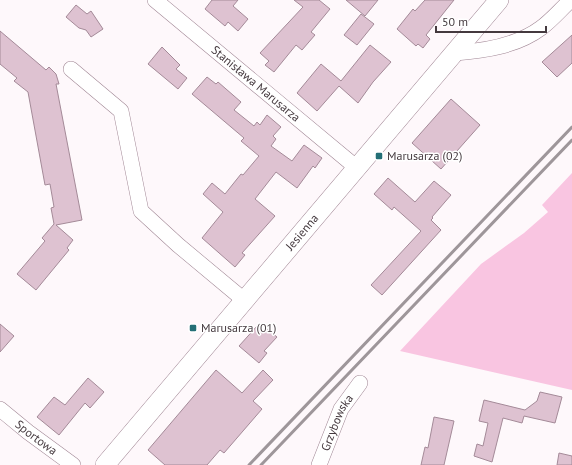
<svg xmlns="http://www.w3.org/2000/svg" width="572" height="465" viewBox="0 0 572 465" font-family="'PT Sans',sans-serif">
<rect width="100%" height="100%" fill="#fef8fb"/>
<path fill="#f9c5e1" d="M572 173V390L400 351 481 264 524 233 548 212 542 205Z"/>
<g fill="#dec2d1" stroke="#a48a98">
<path d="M212 0H238L233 6 248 19 238 31 228 22 225 26 205 9Z"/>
<path d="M294 0H319L330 9 311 32 315 35 302 50 296 45 274 72 265 65 269 61 260 53 303 7Z"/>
<path d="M346 0H378L365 16Z"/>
<path d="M425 0H454L426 35 430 39 423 48 418 44 416 46 397 29 413 9 415 11Z"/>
<path d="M76 5 87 14 91 11 103 29 91 37 86 30 79 28 66 17Z"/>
<path d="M361 14 374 24 357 45 344 35Z"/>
<path d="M0 31 46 70 49 67 56 74 59 84H56L82 220 56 225 73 240 67 248 69 250 36 290 17 274 45 241 42 238 54 224 51 208 54 207 50 184 45 185 28 92 14 81 17 78 0 64Z"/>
<path d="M572 35V63L557 77 542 62Z"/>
<path d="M370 45 391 62 373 82 358 103 339 86 317 111 297 93 321 64 341 81Z"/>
<path d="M162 47 180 65 176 69 187 78 178 89 148 64Z"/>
<path d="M207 77 216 84 218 82 241 102 234 110 254 126 257 122 260 125 267 115 281 127 273 136 276 139 271 146 292 161 304 145 322 158 315 168 313 166 297 188 276 172 255 199 275 216 242 253 245 255 235 267 202 238 223 212 203 194 212 183 225 194 241 174 243 175 259 156 241 141 244 138 192 94Z"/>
<path d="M451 99 480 125 441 169 412 143Z"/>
<path d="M388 178 415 202 434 181 451 195 432 217 433 218 431 220 441 230 382 295 371 285 421 231 394 207 392 210 374 194Z"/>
<path d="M0 324 14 336 0 352Z"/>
<path d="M257 326 264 333 267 329 277 337 264 351 267 353 259 363 239 346Z"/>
<path d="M216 370 242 393 263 370 273 380 253 401 262 409 224 453 220 450 207 465H165L148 450Z"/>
<path d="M88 378 104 392 90 408 85 403 59 435 37 417 54 397 65 405Z"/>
<path d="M540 392 562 397 555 423 524 416 522 423 503 418 492 462 474 456 477 444 483 446 488 423 479 421 484 400 525 410 537 401Z"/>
<path d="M434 417 454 421 444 465H421L425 447 428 448Z"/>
<path d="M559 453 572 456V465H557Z"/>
</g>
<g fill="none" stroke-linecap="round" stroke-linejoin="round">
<g stroke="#a18795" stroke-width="16">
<g id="minor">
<path id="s1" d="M155 0 357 168"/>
<path d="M455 53C484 51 517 46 541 28 552 20 561 9 571 0"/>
<path d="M71 69 121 111 141 211 178 245 244 300"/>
<path id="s2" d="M0 409 28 432 73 465"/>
<path id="s3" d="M319 465 341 409 360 383"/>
</g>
</g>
<g stroke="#a18795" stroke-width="20">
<g id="tertiary">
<path id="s4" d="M105 465 499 0"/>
</g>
</g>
<use href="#minor" stroke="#fff" stroke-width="15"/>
<use href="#tertiary" stroke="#fff" stroke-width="19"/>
<g stroke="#9e969a" stroke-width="3">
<path d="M249 465 572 127"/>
<path d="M261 465 572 140"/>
</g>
</g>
<g fill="#246f76" stroke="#fff" stroke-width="1.5">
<rect x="375" y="152" width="8" height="8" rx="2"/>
<rect x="189" y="324" width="8" height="8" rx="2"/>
</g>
<g text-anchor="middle" stroke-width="3" stroke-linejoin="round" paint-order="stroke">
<g font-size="12" fill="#44393e" stroke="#fff">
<text dy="4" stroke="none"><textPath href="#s1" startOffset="131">Stanisława Marusarza</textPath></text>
<text dy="4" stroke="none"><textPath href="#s4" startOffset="305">Jesienna</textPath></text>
<text dy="4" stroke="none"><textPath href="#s3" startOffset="46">Grzybowska</textPath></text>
<text dy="4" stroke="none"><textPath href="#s2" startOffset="46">Sportowa</textPath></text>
</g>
<g font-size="12" fill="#44393e" stroke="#fff" text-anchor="start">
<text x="387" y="160">Marusarza (02)</text>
<text x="201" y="332">Marusarza (01)</text>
</g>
</g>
<path d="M436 26v6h110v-6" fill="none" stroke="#44393e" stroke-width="2"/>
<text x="442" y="26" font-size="12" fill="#44393e" stroke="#ffffff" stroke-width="3" paint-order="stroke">50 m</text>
</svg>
